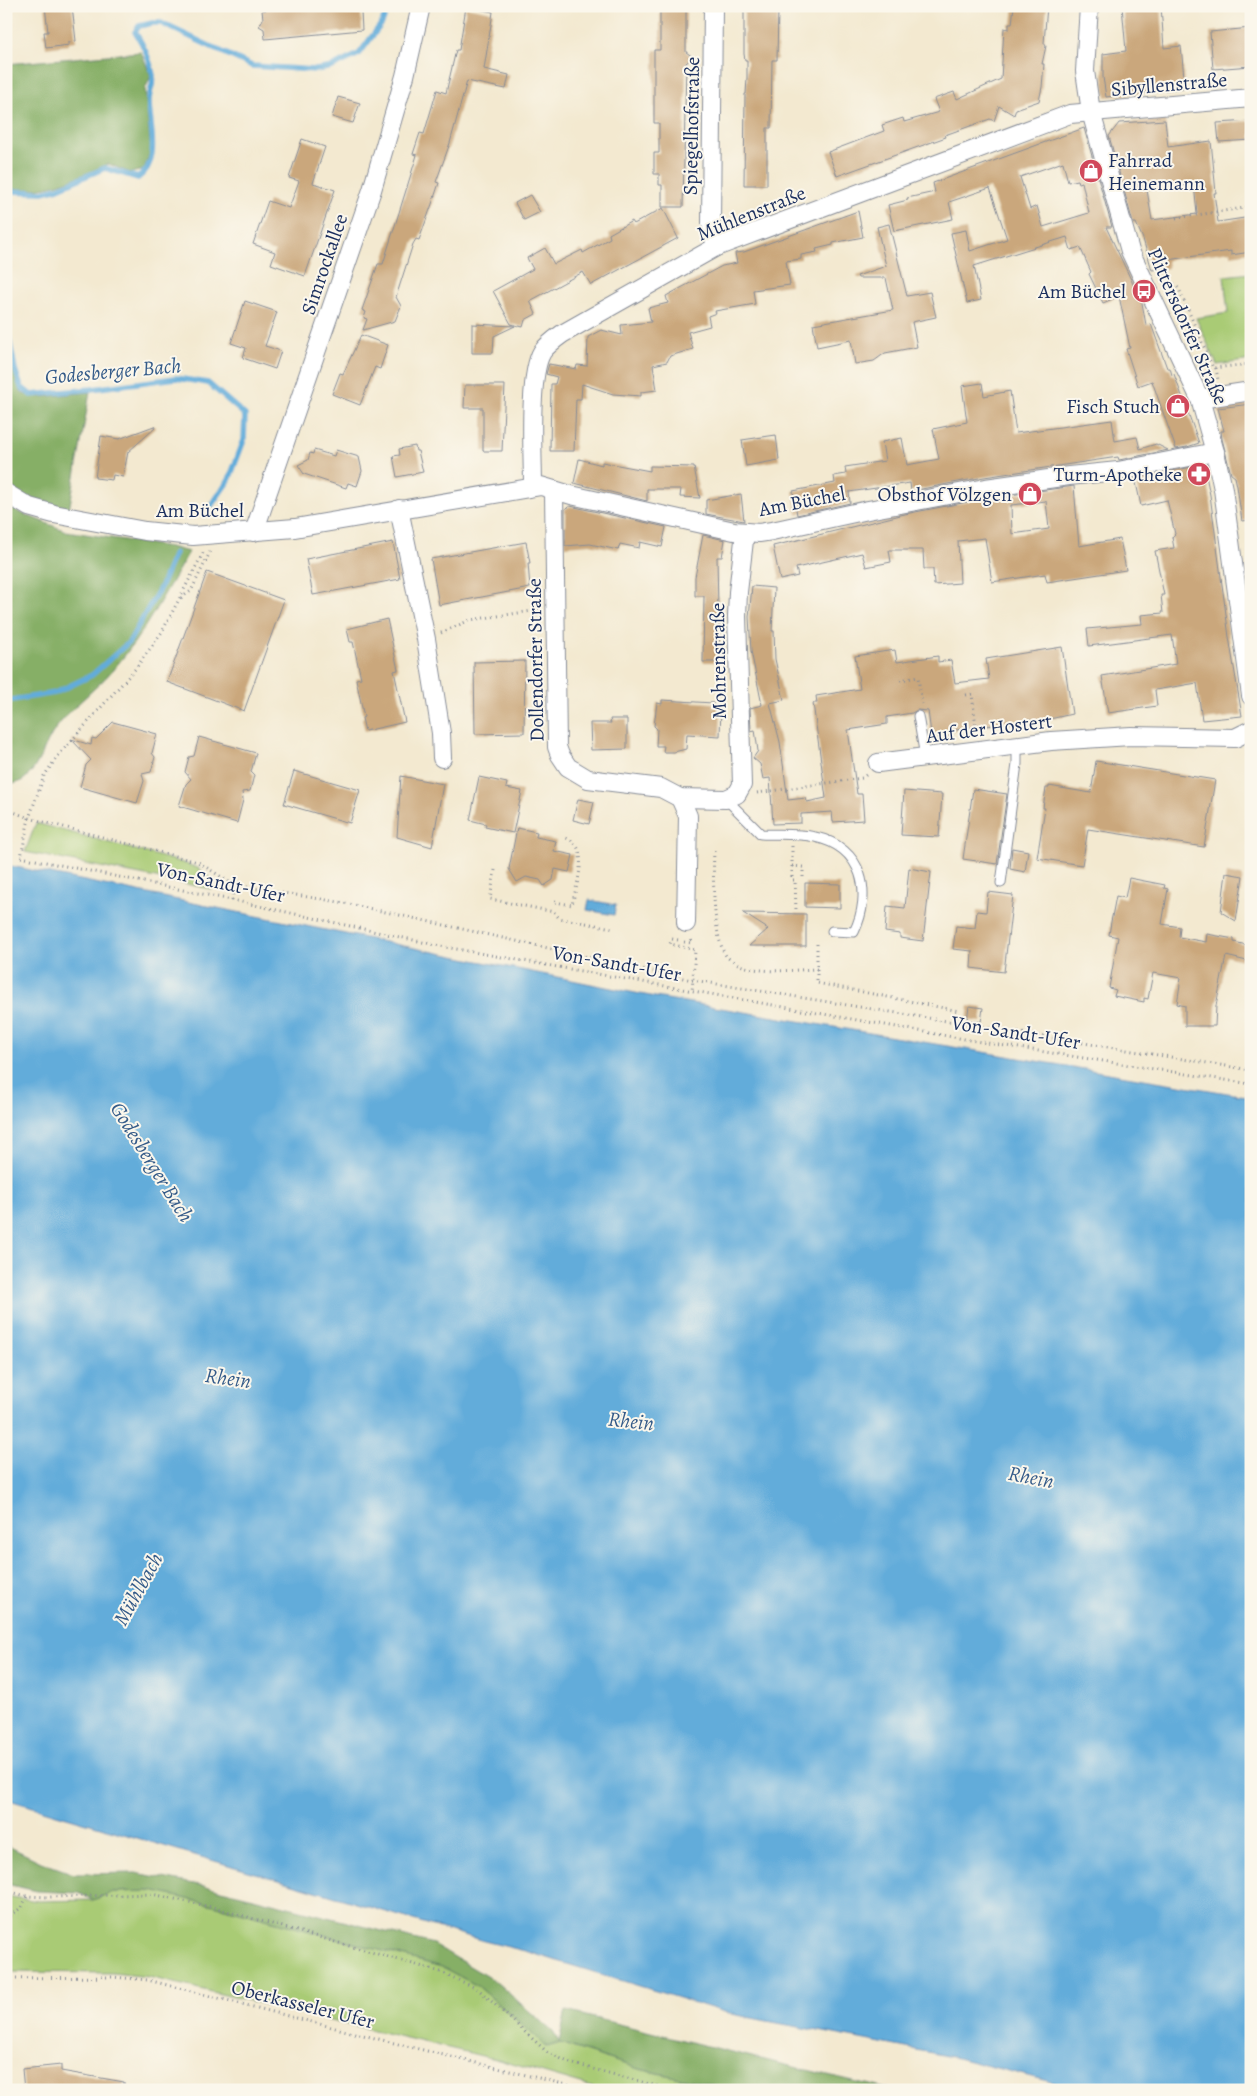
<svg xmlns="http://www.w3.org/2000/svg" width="1257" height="2096" viewBox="0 0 1257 2096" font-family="Alegreya,serif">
<rect width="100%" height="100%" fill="#fbf7ec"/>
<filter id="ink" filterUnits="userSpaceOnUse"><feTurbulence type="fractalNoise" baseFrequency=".02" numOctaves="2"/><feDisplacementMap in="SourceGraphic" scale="10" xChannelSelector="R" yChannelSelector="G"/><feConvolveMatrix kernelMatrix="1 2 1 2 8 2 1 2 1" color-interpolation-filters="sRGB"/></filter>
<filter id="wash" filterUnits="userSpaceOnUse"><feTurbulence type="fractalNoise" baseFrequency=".0096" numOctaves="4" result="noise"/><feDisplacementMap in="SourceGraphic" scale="20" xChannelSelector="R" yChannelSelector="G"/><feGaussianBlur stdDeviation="1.12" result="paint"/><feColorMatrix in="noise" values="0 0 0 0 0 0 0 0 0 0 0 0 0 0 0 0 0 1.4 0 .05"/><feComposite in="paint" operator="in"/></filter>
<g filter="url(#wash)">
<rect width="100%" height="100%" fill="#f3e9d0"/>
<g fill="#a9cb74" stroke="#627d69">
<path d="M1251 273V360L1217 365 1196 318 1228 313 1224 276Z"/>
<path d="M36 823 177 861 198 868 214 881 211 889 25 852Z"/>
<path d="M152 1891 214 1905 442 1967 478 1986 547 2047 560 2043 639 2069 736 2090H602L495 2059 149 1977 113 1973 6 1972V1896L38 1901 93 1900 112 1892Z"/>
</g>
<g fill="#86af66" stroke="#506f62">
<path d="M141 52 151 76 145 89 151 150 144 170 130 173 109 164C76 177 43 196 6 187V116L9 113 6 64Z"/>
<path d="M6 340 17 383 23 394 41 397 90 392 68 516 25 501 6 484Z"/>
<path d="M6 503 16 511 66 531 170 547 189 552C165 592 143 636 112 671 94 691 69 709 54 731 42 748 33 789 6 783Z"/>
<path d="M6 1845 41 1862 74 1874 136 1873 210 1887 433 1944 496 1982 553 2032 559 2042 566 2011 727 2051 891 2090H736L639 2069 560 2043 547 2047 478 1986 442 1967 214 1905 152 1891 113 1892 93 1900 79 1893 37 1891 6 1884Z"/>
</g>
<g fill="#62acda" stroke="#3e6e9c">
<path d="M6 865 655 997 1251 1097V2090H1083L953 2057 731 2014 525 1951 484 1941 6 1799Z"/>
<path d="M589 900 616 905 614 915 587 910Z"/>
</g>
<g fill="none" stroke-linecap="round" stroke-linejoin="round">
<g stroke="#62acda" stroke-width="5.5">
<path d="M6 191 43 192 58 188 105 168 138 178C162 161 149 126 149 101 149 92 154 84 153 75 150 60 143 44 135 32L139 26 152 23H161L252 66 316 70 332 67 359 54 382 23 389 6"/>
<path d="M6 323 15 369 21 387 31 395 91 389 176 378 208 383 245 415 244 440 229 480 206 513"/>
<path d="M6 701 55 693 92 675 129 642 161 586 175 553"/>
</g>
</g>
<g id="blocks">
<g fill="#caa77b" fill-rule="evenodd">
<path d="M45 6H72L76 41 69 42V45L46 48 44 32H48Z"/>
<path d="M265 6H352L361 12 362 30 265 39 264 29 259 26 263 19 262 10H266Z"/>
<path d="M660 6H686V52L693 57 686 63 683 207H662V185H659V174H654V153H659V123H654V50H660Z"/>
<path d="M748 6H770V10H778L777 60H772L771 128H767V185H744L745 94H746L747 78V60H745L744 54V8H748Z"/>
<path d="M1014 6H1047L1044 43 1046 46 1042 64H1044L1042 87 1039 101 1016 109 1014 115 999 106 994 121 990 119 945 135 946 137 837 176 828 152 884 131 882 125 903 118 904 122 939 112 934 99 954 92 957 99 1001 79 1004 28 1009 29V24H1012Z"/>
<path d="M1122 6H1161L1164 48 1181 46 1185 88 1106 97 1103 77V54L1126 51Z"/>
<path d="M466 7 493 12 484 69 509 75 506 89 467 81 450 143 436 182 439 183 432 204 419 240 416 239 413 244 396 297 401 306 395 321 363 330 367 319 364 318 366 312 362 310 378 264H383L417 155 413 154 420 133 424 134 437 90 446 93 456 50H459Z"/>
<path d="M1251 28V66L1213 69 1210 32Z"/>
<path d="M338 97 360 103 353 123 332 117Z"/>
<path d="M1165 120 1168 147 1211 141 1216 193H1214L1218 222 1251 217V252L1231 255V251L1167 260 1168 268 1152 270 1143 239 1136 223H1133L1109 136 1119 123ZM1194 184 1197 214 1152 220 1147 190Z"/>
<path d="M1251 121V140L1219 142 1217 123Z"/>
<path d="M1084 128 1112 227H1106L1142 303 1146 325 1151 324 1167 368H1170L1172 375 1174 374 1199 443 1187 447 1176 449 1152 381 1138 386 1126 349 1130 348 1119 296 1103 303 1089 274 1091 272 1080 247 1071 250 1067 237 974 266 981 300 967 303 951 233 966 230 970 251 1007 239 990 188 949 202 953 219 894 231 888 205 908 200 907 198 935 192 933 183ZM1063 162 1068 182 1078 180 1079 183 1082 182 1089 213 1043 227 1037 206 1030 209 1020 177Z"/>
<path d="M302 139 325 147 313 183 335 190 305 276 271 264 275 252 253 244 268 201 289 208 299 181 289 178Z"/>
<path d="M530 195 540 212 524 220 515 203Z"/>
<path d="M663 208 678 238 591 285 583 272 530 301 536 314 525 320 523 327 511 324 493 291 533 269 527 258 545 248 554 264 582 250 583 253 610 238 609 234 632 221 634 224Z"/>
<path d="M858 211 863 237 833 243V245L816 249 817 252 801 255V259L786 261 790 285 753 290 755 304 715 311 716 313 708 316 710 326 688 332 693 349 670 356 667 362 653 365 657 390 641 392V396L613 394 582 384 581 399H576L574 451H550L551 384H555L557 377 546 374 549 364 576 369 577 365 587 366 588 337 601 330 622 335 621 325 651 322 648 308 668 303 666 296 722 266 737 263 735 253 744 252Z"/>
<path d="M889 224 907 296 930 292 936 317 912 322 917 347 885 353 874 361 855 364 851 340 817 347 813 324 893 310 886 278H858L857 276 886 266 877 227Z"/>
<path d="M245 301 277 312 265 346 281 351 275 369 243 358 246 348 231 343Z"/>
<path d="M472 324 515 326 494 336 493 353H472Z"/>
<path d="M361 335 388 345 380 369 375 367 360 405 332 394 340 373 343 374Z"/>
<path d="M982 383 984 396 1010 391 1016 433 1112 420 1115 441 1137 437 1140 449 1156 444 1168 450 1119 460 1118 457 984 477 911 491 910 483 849 492 850 503 797 515 793 491 835 483 834 476 846 474 845 467 885 461 882 442 902 438 907 465 939 459 933 429 967 422 962 386Z"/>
<path d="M465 385H505L502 451H483V408H464Z"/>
<path d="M1251 404V520L1242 521 1237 486 1235 477 1231 474 1222 439 1221 431H1224L1218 408Z"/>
<path d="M154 426 155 428 128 452 123 477 113 475 112 480 95 478 101 436 119 439Z"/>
<path d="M776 435 779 460 746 466 742 440Z"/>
<path d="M415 446 416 451H418L423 472 397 477 393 456 400 455 399 449Z"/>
<path d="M314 450 334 456 336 450 359 457 362 471 357 486 348 483 346 488 304 474 298 465 308 460 310 453 313 454Z"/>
<path d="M579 459 602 465V462L650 471V466L694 467 700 498 680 497 681 489H647V501L574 483Z"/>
<path d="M1197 466 1205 471 1210 495 1229 637 1242 716 1202 720 1197 683 1155 690 1157 706 1108 713 1102 676 1176 664 1172 635 1089 646 1087 629 1142 624 1141 615 1163 613 1161 595H1164L1155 551 1174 548 1172 537 1175 534 1167 500 1141 506 1135 478Z"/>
<path d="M1074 486 1079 546 1120 539 1126 570 1047 582 1045 574 992 582 985 538 958 541 960 583 934 585 933 569H924L923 550H889L891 562 866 567 862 553 796 568 798 576 780 580 773 546 905 514 988 498ZM1046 501 1049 529 1012 534 1011 505Z"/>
<path d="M741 494 744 521 706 514V500Z"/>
<path d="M570 506 666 527 662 547 640 542 639 548 620 544 618 550 590 544 565 546V509Z"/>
<path d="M703 535 725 540 722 557H717L718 610 724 611 720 626 718 662H703L704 596H695V577Z"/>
<path d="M393 542 400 579 313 595 306 559Z"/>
<path d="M526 542 530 563H528L530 588 439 605 431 559Z"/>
<path d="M207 572 284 600 244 711 167 682Z"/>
<path d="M752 586 774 588 772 631H774L775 659 784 700 770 703 780 742 788 800 806 798 807 802 826 798 813 703H817L816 696 860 689 855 656 895 650 897 662 938 656V662L951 660 955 683 989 679 986 659 1062 647 1072 714 1032 723 1031 720 949 731 950 738 932 741 928 711 917 710 912 713 887 717V724L848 730 857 794H862L864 820 833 822 832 812 801 814V823L773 824 770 778 763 779 760 764 753 758 758 751 755 730 751 731 750 708 762 705 751 651 749 617Z"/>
<path d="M387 619 398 670 394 671 405 722 365 731 362 718 364 717 356 679 361 678 353 642H350L347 629Z"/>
<path d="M525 661 524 733 475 734 474 662Z"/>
<path d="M662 700 713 703V707H721L720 736 687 734 686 749 674 752H663L664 746H656L657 729 654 726 657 703 662 704Z"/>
<path d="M610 719H627V749L591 750 590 723H611Z"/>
<path d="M113 722 157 734 152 753 155 757 151 772 142 774 144 781 137 803 80 787 86 765 91 760 71 739 91 745 92 738 96 739Z"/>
<path d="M199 737 256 753 251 772 254 775 250 791 242 792 243 800 237 823 179 806 186 784 191 779 185 772 189 757 194 756Z"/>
<path d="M1096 761 1215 780 1204 847 1088 829 1082 865 1037 858 1045 808H1043L1046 788H1049V786L1091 793Z"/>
<path d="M294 771 360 790 350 823 284 804Z"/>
<path d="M401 776 443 784 432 847 397 837Z"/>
<path d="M479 777 507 783 506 788 522 791 513 833 485 827 486 824 470 820Z"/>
<path d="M973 789 1007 794 997 864 963 859Z"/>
<path d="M904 791 942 794 939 837 901 835Z"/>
<path d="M578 799 594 802 589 824 573 820Z"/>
<path d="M517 828 537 832 536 837 556 841 554 851 573 855 569 872 555 869 553 880 544 886 540 880 526 877 517 882 509 869Z"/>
<path d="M1012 848 1028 851 1025 872 1010 869Z"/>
<path d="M909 868 931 872 923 941 900 938V934L885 932 887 906 905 908Z"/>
<path d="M1226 873 1243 876 1236 921 1221 912Z"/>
<path d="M1129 878 1165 885 1164 888 1168 889 1162 924 1180 927 1179 937 1206 942 1207 934 1234 939V942L1251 946V962L1226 956 1216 1006 1215 1026H1185V1006L1177 1004 1181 978 1153 973 1148 999 1144 998V1002L1114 996 1116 990 1109 988 1118 937 1109 935 1111 922 1116 896 1125 898Z"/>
<path d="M805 883 840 884V908L805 907Z"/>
<path d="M988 892 1013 895 1004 972 971 968 972 951 953 949 956 926 975 928 977 911 986 912Z"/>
<path d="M743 913 806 914V946H749L768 929Z"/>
<path d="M969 1006 983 1008 981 1022 967 1020Z"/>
<path d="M61 2065V2071L124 2082V2090H24L22 2069Z"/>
</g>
</g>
</g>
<g filter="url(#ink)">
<use href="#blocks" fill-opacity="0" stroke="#878c97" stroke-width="1"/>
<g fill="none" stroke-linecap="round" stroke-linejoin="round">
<g stroke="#878c97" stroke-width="11">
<g id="service">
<path d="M918 716 925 757"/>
<path d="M726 799 761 834C778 835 798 833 815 837 863 847 873 893 854 932L832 931"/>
<path d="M1001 883 1017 764V744"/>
</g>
</g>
<g stroke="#878c97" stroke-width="20">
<g id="minor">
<path d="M713 6 711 224 716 247"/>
<path d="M1089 6 1085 71 1091 112 1130 251 1200 399 1215 452 1223 489 1251 696"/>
<path d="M1200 399 1251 391"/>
<path d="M533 486C533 457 528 375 542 352 547 345 555 339 562 334L716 247 1070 114 1251 98"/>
<path d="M554 490 557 747 560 755 568 767 588 779 661 788 680 798 726 799 737 794 742 785 737 616 738 592 745 532"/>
<path d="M6 493 29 507 54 514 145 531 193 536 295 528 541 486 571 495 734 531 759 533 772 531 868 510 986 488 1069 476 1118 471 1215 452"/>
<path d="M399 509 426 639 441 733 442 758"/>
<path d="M254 532 372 190 405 76 421 6"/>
<path d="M878 763 1051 741 1131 736 1235 738 1251 730"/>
<path d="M680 798 688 816 686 923"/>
</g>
</g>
<g stroke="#878c97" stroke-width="3" stroke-dasharray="1 4" stroke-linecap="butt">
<path d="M1176 218 1251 207"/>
<path d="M1164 283 1175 284 1179 289 1213 368 1251 364"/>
<path d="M1216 368 1218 380"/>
<path d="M203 553 162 632 136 668 57 757 44 776 29 818 21 857 232 900 445 947 987 1043 1251 1084"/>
<path d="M181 598 191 591 210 552"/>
<path d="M441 633 470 620 539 610"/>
<path d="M900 680 918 677 922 704"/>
<path d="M966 695 972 694 977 734"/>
<path d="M757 793 862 778 866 775"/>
<path d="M6 809 29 818 198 862 234 885 345 903 692 980 1251 1070"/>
<path d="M792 846V880H795L796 911"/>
<path d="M714 851C713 875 712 938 727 957 730 960 736 963 740 965 762 974 793 970 817 969"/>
<path d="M792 866 803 867V881"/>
<path d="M495 870 490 899 554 912 559 918 612 928"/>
<path d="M232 900 234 885"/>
<path d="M555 902 572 905C576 884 593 844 563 837"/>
<path d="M678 940 672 939 670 944 695 950 692 992"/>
<path d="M684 942 692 943 691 938"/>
<path d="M817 944V983L959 1011"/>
<path d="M6 1891 27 1896 49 1897 152 1894 216 1908 441 1972 478 1989 547 2052 570 2063 673 2090"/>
<path d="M6 1919 22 1907 27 1896"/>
<path d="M6 1978 112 1977 148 1980 390 2042 588 2090"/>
<path d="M645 2084V2090"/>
</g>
<use href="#service" stroke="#fff" stroke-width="9"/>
<use href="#minor" stroke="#fff" stroke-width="18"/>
</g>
</g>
<defs>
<g id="shop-disc" transform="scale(1.25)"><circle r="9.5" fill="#d1495b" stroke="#fbf7ec"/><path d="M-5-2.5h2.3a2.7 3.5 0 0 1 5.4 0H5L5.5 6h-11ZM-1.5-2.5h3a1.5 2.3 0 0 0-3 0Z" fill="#fff"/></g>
<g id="bus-disc" transform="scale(1.25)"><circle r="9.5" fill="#d1495b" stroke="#fbf7ec"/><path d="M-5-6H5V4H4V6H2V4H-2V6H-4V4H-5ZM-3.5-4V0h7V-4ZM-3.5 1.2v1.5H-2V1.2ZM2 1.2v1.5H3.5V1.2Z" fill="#fff"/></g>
<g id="pharmacy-disc" transform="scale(1.25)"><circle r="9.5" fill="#d1495b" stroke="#fbf7ec"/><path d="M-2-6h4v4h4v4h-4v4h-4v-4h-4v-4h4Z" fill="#fff"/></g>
</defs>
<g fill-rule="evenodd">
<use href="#shop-disc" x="1091" y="171"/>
<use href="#bus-disc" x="1144" y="291"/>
<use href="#shop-disc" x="1178" y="406"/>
<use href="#pharmacy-disc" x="1199" y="474"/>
<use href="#shop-disc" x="1030" y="494"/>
</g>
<g text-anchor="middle" stroke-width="4" stroke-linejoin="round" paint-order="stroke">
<g font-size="20" fill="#1b2f5e" stroke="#fbf7ec">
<text transform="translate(1169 84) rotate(-5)" y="7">Sibyllenstraße</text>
<text transform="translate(691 126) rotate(-89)" y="7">Spiegelhofstraße</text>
<text transform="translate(751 213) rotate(-22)" y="7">Mühlenstraße</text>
<text transform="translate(324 264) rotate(-71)" y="7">Simrockallee</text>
<text transform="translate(1188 326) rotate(66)" y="7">Plittersdorfer Straße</text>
<text transform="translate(802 501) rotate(-11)" y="7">Am Büchel</text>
<text x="200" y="517">Am Büchel</text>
<text transform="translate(535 660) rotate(-91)" y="7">Dollendorfer Straße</text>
<text transform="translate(718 661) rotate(-91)" y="7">Mohrenstraße</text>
<text transform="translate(989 728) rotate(-7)" y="7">Auf der Hostert</text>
<text transform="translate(221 882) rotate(12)" y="7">Von-Sandt-Ufer</text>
<text transform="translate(617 963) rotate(10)" y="7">Von-Sandt-Ufer</text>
<text transform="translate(1016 1032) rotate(9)" y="7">Von-Sandt-Ufer</text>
<text transform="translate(303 2004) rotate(14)" y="7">Oberkasseler Ufer</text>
</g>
<g font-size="20" fill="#1b2f5e" stroke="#fbf7ec" text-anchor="end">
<text x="1108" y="167" text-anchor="start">Fahrrad<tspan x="1108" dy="23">Heinemann</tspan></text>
<text x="1126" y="298">Am Büchel</text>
<text x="1160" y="413">Fisch Stuch</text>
<text x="1182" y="481">Turm-Apotheke</text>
<text x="1012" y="501">Obsthof Völzgen</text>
</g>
<g font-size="21" font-style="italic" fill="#345b89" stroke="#fbf7ec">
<text transform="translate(113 371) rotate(-5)" y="7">Godesberger Bach</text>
<text transform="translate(152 1162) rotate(58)" y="7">Godesberger Bach</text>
<text transform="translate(228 1378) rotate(8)" y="7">Rhein</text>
<text transform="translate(631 1421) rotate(6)" y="7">Rhein</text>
<text transform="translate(1031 1477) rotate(11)" y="7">Rhein</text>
<text transform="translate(138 1589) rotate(-61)" y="7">Mühlbach</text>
</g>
</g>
<rect width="1257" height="2096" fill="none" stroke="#fbf7ec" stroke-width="25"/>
</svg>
